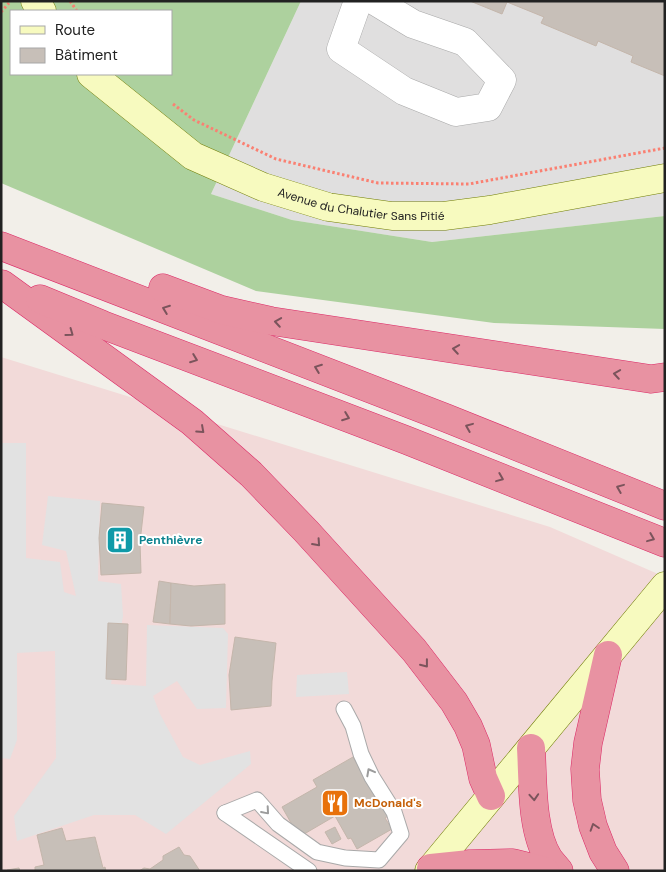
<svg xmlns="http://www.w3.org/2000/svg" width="666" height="872" viewBox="0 0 666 872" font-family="'DM Sans',sans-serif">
<rect width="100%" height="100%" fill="#f2efe9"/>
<path fill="#e0dfdf" d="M301 1H665V216L432 242 292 220 211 194Z"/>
<path fill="#f2dad9" d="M1 357 550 527 665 577V871H1Z"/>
<path fill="#add19e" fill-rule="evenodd" d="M1 1H301L211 194 292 220 432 242 665 216V329L494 323 256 291 1 183ZM11 11H171V74H11Z"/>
<g fill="#e2e2e2">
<path d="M1 443H26V558L60 562 64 592 76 596 66 551 42 545 48 496 100 501 98 581 121 584 123 616 111 684 146 686 147 625 223 628 228 634 226 708 197 709 177 681 153 696 160 714 183 757 200 765 250 751 251 764 166 834 135 815H94L17 841 14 816 56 758 55 651 17 653V740L10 759 1 758Z"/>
<path d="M347 672 349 694 296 697 297 675Z"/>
</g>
<g fill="#c7bfb8" stroke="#c4b6ab">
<path d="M470 1H665V76L631 62 633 56 598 41 596 46 541 23 544 17 507 2 502 14Z"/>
<path d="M102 503 144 507 140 542 141 573 101 575 99 538Z"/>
<path d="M159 581 171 583 170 624 153 622Z"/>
<path d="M171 583 194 586 225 584V624L191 626 170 624Z"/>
<path d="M108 623 128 624 126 680 106 679Z"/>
<path d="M235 637 276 643 272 681 271 706 231 710 229 675Z"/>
<path d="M353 757 388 816 385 818 392 829 357 849 351 838 348 839 335 816 299 837 282 807 317 787 313 780Z"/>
<path d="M335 827 341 839 332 844 325 832Z"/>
<path d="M62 828 66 841 95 837 103 868 105 867 106 871H34H35V867L44 865 37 835Z"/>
<path d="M179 847 184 855 190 856 200 871H139L144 868 150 869 163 860V856Z"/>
<path d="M19 868 20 871H7V870Z"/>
</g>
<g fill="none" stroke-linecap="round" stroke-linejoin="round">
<g stroke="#a9a9a9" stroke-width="17">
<g id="lane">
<path d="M225 813 257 800 278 824 317 852 345 858 379 860 401 834 394 812 372 777 361 754 353 726 344 709"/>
<path d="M225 813 309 871"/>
</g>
</g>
<g stroke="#a9a9a9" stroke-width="29">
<path id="street" d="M358 1 341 49 404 91 456 112 488 107 502 80 465 42 413 24 375 1"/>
</g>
<g stroke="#707d05" stroke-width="29">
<g id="secondary">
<path d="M35 1 42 11"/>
<path id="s1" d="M91 74 193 156 263 187 328 207 392 216H444L490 210 665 178"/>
<path d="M429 871 665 586"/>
</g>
</g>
<g stroke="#dc2a67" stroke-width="29">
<g id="highway">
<path d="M1 246 446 418 665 506"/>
<path d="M2 284 192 422 251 474 306 531 414 650 454 702 468 726 476 745 483 778 491 796"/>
<path d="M163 288 222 310 271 321 651 379 665 377"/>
<path d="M40 299 103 325 406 440 665 543"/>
<path d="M608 655 588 743 585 769 587 800 593 826 603 852 615 871"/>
<path d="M531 748C533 781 531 831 549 859 552 863 556 867 559 871"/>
<path d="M431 868 470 864 513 863 545 871"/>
</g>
</g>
<g stroke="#fa8072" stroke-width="3" stroke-dasharray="2.5 2.5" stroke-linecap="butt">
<path d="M70 1 77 11"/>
<path d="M1 12 9 3"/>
<path d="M173 104 194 120 276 159 378 183 469 184 665 148"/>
</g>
<use href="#lane" stroke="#fff" stroke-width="15"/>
<use href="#street" stroke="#fff" stroke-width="28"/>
<use href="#secondary" stroke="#f7fabf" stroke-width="28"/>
<use href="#highway" stroke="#e892a2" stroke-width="28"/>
</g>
<defs><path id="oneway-chevron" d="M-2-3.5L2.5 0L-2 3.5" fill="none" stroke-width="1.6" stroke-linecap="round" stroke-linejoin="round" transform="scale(1.25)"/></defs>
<g stroke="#7b545c">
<use href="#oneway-chevron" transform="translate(166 309) rotate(-159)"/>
<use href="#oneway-chevron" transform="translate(278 322) rotate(-171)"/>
<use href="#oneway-chevron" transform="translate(70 333) rotate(36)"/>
<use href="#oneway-chevron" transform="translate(456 349) rotate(-171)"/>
<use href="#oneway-chevron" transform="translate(194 359) rotate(21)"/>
<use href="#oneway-chevron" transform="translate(318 368) rotate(-159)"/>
<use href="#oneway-chevron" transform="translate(617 374) rotate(-171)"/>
<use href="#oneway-chevron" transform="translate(346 417) rotate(21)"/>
<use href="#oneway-chevron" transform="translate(469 427) rotate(-158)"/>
<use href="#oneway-chevron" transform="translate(201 430) rotate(42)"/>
<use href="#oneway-chevron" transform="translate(500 478) rotate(22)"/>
<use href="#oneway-chevron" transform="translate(620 488) rotate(-158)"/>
<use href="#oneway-chevron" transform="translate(651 538) rotate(22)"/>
<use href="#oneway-chevron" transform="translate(317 543) rotate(48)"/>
<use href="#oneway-chevron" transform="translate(425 664) rotate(52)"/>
<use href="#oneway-chevron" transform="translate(534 797) rotate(86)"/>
<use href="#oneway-chevron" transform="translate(594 827) rotate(-108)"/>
</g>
<g stroke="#9c9c9c">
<use href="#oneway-chevron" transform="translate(370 772) rotate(-118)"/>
<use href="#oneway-chevron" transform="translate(266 811) rotate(49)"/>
</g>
<defs>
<g id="building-square" transform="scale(1.4375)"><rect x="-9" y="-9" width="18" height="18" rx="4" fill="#0f9aa8" stroke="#fff"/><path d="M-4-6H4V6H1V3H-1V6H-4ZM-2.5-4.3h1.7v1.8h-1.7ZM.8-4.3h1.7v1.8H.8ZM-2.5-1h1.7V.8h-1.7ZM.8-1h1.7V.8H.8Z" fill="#fff"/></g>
<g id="restaurant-square" transform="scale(1.4375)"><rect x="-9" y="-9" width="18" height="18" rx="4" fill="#e8710a" stroke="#fff"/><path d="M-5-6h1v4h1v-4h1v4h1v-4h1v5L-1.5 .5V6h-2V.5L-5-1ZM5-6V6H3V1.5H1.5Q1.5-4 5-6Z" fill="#fff"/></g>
</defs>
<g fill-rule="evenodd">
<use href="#building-square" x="120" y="540"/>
<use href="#restaurant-square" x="335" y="803"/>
</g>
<g text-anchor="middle" stroke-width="4" stroke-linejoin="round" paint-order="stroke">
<g font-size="12" fill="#222" stroke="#fff">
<text dy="4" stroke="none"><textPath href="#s1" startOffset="308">Avenue du Chalutier Sans Pitié</textPath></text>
</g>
<g font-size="12" font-weight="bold" fill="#0d838f" stroke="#fff" text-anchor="start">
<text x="139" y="544">Penthièvre</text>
</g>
<g font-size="12" font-weight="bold" fill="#c56008" stroke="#fff" text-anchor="start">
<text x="354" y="807">McDonald's</text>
</g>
</g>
<rect width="666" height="872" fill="none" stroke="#222222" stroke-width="5"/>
<rect x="10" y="10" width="162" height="65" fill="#ffffff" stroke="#a7a7a7"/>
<rect x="20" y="26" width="25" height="8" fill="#f7fabf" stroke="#a7a7a7"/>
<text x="55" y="35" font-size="15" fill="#222222">Route</text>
<rect x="20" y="48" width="25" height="15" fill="#c7bfb8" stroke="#a7a7a7"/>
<text x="55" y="60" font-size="15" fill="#222222">Bâtiment</text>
</svg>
